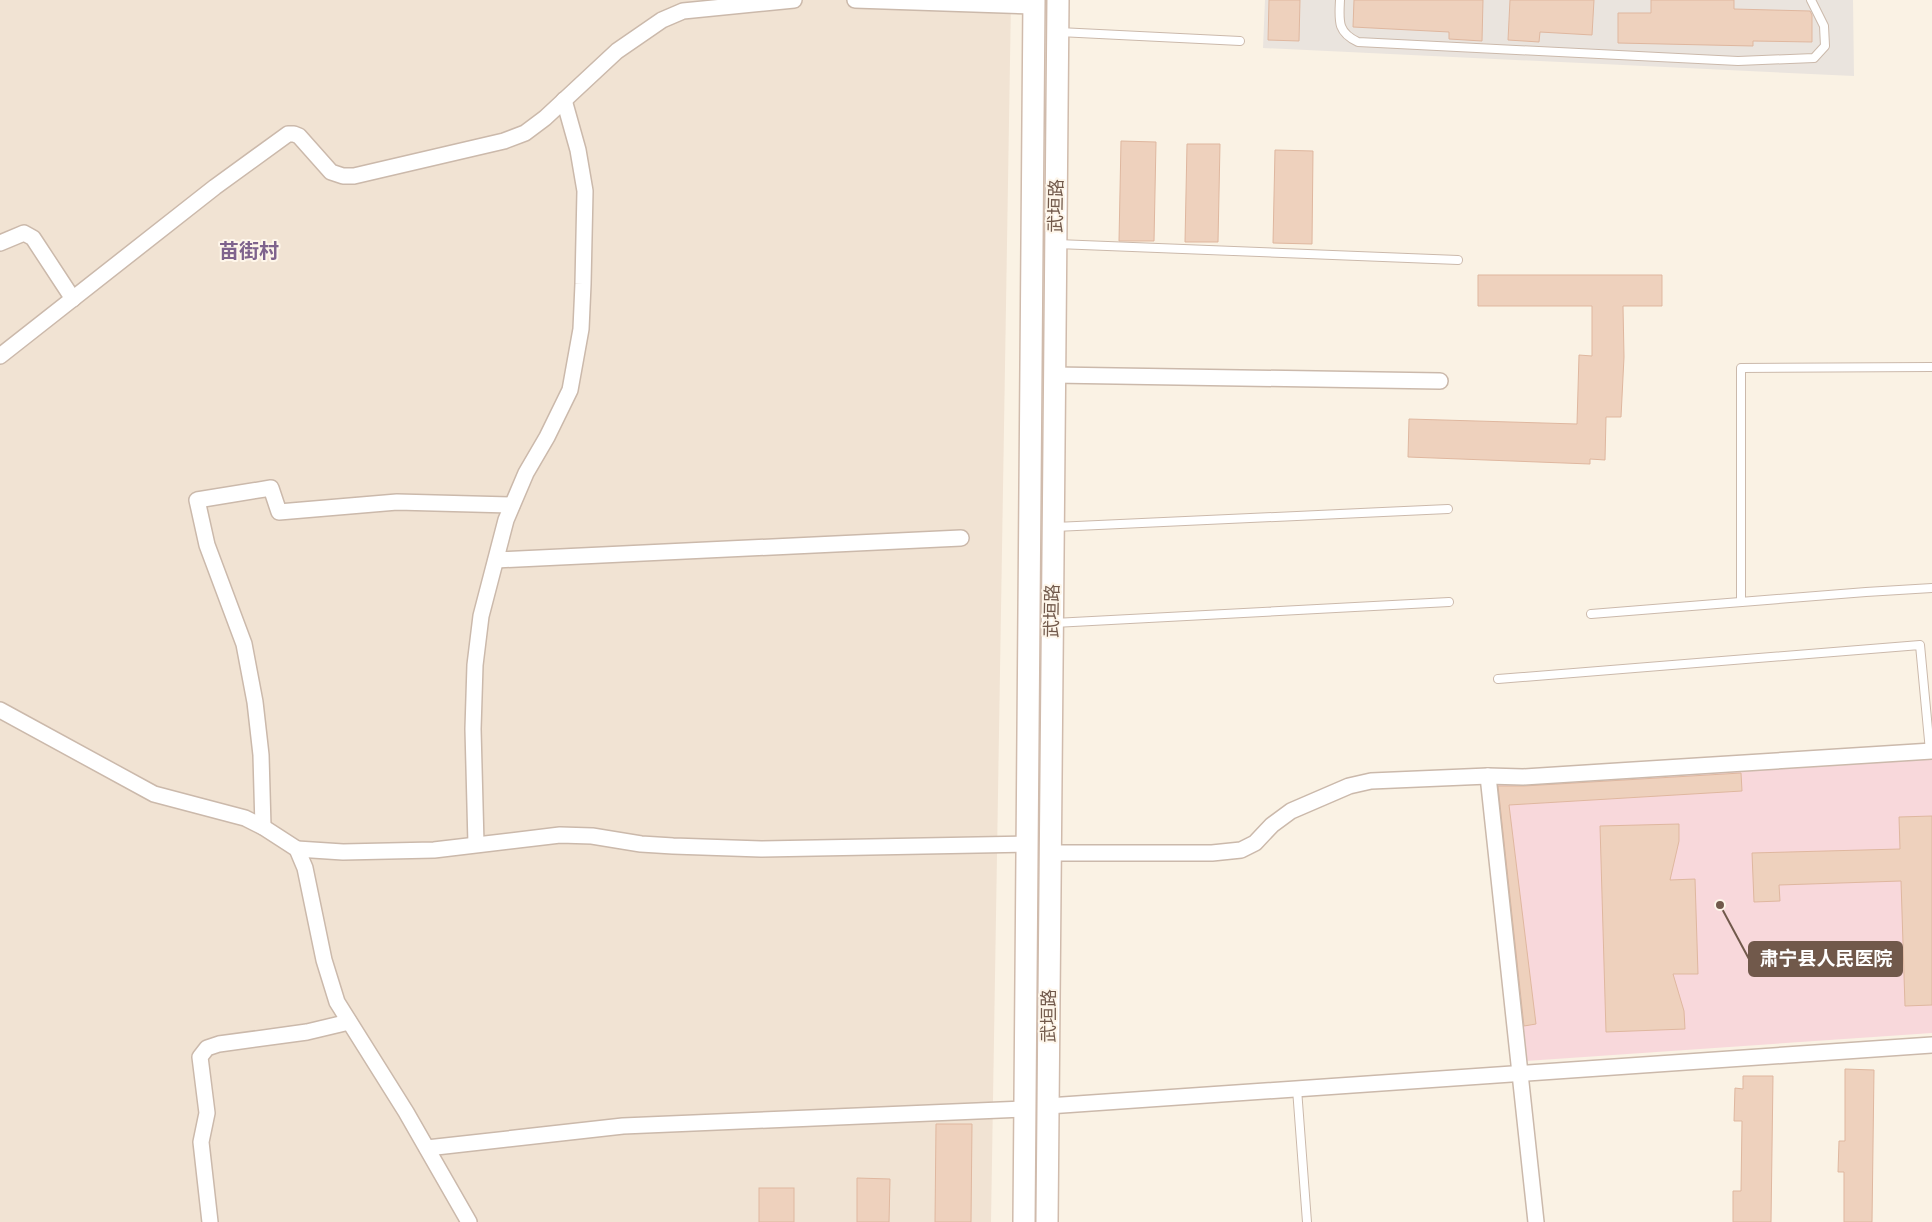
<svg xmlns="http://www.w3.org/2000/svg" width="1932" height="1222" viewBox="0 0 1932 1222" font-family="Raleway,'Noto Sans SC',sans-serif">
<rect width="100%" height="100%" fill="#faf2e4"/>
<path fill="#f1e3d3" d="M0 0H1011L991 1222H0Z"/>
<path fill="#eae4de" d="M1265 0H1853L1854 76 1263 48Z"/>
<path fill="#f8d8db" d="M1932 759V1033L1526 1061 1493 785Z"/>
<g fill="#eed1bd" stroke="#dfb79f">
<path d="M1269 0H1300L1299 41 1268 40Z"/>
<path d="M1354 0H1483L1482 41 1449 39V32L1353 27Z"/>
<path d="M1510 0H1594L1592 35 1540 32 1539 42 1508 40Z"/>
<path d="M1651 0H1734V9L1810 11 1812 15V42L1753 41V46L1618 43V13H1651Z"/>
<path d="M1121 141 1156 142 1154 241H1119Z"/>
<path d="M1187 144H1220L1218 242H1185Z"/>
<path d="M1275 150 1313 151 1312 244 1273 243Z"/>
<path d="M1478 275H1662V306H1623L1624 357 1621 417H1606L1605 460 1590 459V464L1408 457 1409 419 1577 424 1579 355 1592 356V306H1478Z"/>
<path d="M1741 773 1742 791 1509 805 1536 1024 1524 1026 1498 786H1524Z"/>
<path d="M1932 816V1005L1905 1006 1901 881 1779 885 1780 901 1754 902 1752 853 1900 849 1899 817Z"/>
<path d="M1679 824V841L1670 880 1695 879 1698 974H1673L1684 1011 1685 1029 1606 1032 1600 826Z"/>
<path d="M1845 1069 1874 1070 1872 1222H1844V1172H1838L1839 1141H1845Z"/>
<path d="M1743 1076H1773L1771 1222H1733V1191H1741L1742 1121H1734L1735 1088 1743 1089Z"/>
<path d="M936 1124H972L971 1222H935Z"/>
<path d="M857 1178 890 1179 889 1222H857Z"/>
<rect x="759" y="1188" width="35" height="34"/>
</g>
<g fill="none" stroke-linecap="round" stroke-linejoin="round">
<g stroke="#cbb9ab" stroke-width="10">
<g id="service">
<path d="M1340 0C1339 21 1337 32 1358 42L1738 61 1814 58 1825 46 1824 26 1811 0"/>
<path d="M1059 32 1240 41"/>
<path d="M1057 244 1458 260"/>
<path d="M1055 527 1448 509"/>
<path d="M1741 602V368L1932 367"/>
<path d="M1591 614 1866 592 1932 588"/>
<path d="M1054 623 1449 602"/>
<path d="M1498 679 1920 645 1930 751"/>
<path d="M1297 1089 1307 1222"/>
</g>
</g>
<g stroke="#cbb9ab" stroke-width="18">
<g id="minor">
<path d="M855 0 1034 6"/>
<path d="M0 243 24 233 33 238 73 299"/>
<path d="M0 356 215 187 288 134H294L299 136 331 172 343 176H354L504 141 525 133 545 118 617 51 662 20 683 11 794 0"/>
<path d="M1054 375 1440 381"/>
<path d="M496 560 961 538"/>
<path d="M0 710 154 794 245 818 263 827 297 849 305 868 324 960 337 1002 406 1112 469 1222"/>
<path d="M1488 776 1536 1222"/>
<path d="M263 827 261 755 255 702 244 644 207 545 197 500 271 488 279 512 397 502 512 505"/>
<path d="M476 844 473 729 475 665 481 616 506 520 526 473 547 437 570 390 581 329 583 284 585 191 578 150 564 100"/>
<path d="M297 849 343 852 434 850 560 835 592 836 641 844 673 846 761 849 1027 844"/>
<path d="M1050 853H1212L1241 850 1255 843 1272 825 1291 811 1349 786 1371 781 1488 776 1523 777 1932 751"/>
<path d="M1048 1106 1932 1045"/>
<path d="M427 1148 623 1126 1025 1109"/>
<path d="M210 1222 201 1142 207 1113 200 1057 207 1048 219 1044 307 1032 349 1022"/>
</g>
</g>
<g stroke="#d0bbac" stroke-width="24">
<g id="secondary">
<path d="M1024 1222 1034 0"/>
<path d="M1047 1222 1058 0"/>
</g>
</g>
<use href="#service" stroke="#fff" stroke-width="8"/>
<use href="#minor" stroke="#fff" stroke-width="15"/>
<use href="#secondary" stroke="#fff" stroke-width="21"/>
</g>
<g text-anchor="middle" stroke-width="4" stroke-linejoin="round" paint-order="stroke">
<g font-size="18" fill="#71594b" stroke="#fef6ea">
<text transform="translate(1056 206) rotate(-89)" y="6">武垣路</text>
<text transform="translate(1052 611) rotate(-89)" y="6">武垣路</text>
<text transform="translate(1049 1016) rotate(-90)" y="6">武垣路</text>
</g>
<g font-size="20" font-weight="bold" fill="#7f638d" stroke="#fef6ea">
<text x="249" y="258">苗街村</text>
</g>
</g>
<path fill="none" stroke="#71594b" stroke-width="2" d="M1720 905L1749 959"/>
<circle fill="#71594b" stroke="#fef6ea" stroke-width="2" cx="1720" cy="905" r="5"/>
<rect fill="#71594b" stroke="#71594b" stroke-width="2" x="1749" y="942" width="153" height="34" rx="5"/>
<g font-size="19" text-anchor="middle" font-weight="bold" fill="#fff">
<text x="1826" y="965">肃宁县人民医院</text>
</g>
</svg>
